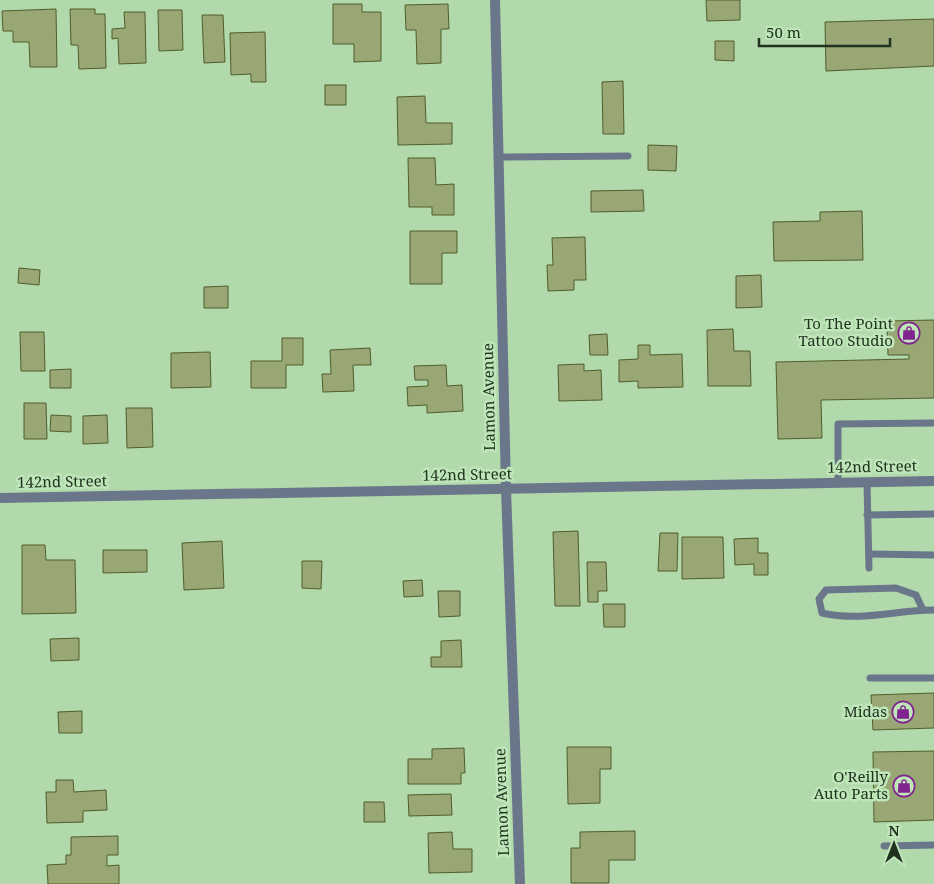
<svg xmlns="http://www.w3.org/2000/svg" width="934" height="884" viewBox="0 0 934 884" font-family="'Noto Serif',serif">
<rect width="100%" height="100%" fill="#b1d9ac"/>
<g fill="#98a773" stroke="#505d2b">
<path d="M706 0H740V20L707 21Z"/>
<path d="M333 4H362V12H381V61L354 62V44H333Z"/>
<path d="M448 4 449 29H441V63L417 64 416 30H406L405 5Z"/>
<path d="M56 9 57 67H30L29 42H13V31H3L2 11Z"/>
<path d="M70 9H95V14H105L106 68 79 69 78 45H71Z"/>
<path d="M158 10H182L183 50 159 51Z"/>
<path d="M124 12H145L146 63 119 64 118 38 112 39V29L125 28Z"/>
<path d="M202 15H223L225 62 204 63Z"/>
<path d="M934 19V66L826 71 825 22Z"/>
<path d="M265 32 266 82H251V74L231 75 230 33Z"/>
<path d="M715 41H734V61L715 60Z"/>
<path d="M623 81 624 134H603L602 82Z"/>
<rect x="325" y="85" width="21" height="20"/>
<path d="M425 96 426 123H452V144L398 145 397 97Z"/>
<path d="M648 145 677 146 676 171 648 170Z"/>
<path d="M408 158H435L436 185 454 184V215H432V207H409Z"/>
<path d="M643 190 644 211 591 212V191Z"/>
<path d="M862 211 863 260 774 261 773 222 820 221V212Z"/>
<path d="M410 231H457V253H442V284H410Z"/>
<path d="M585 237 586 280H574V290L548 291 547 265H553L552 238Z"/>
<path d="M19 268 40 270 39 285 18 283Z"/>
<path d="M761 275 762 307 736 308V276Z"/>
<path d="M228 286V308H204V287Z"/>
<path d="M934 320V398L821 400 822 438 778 439 776 362 909 359V355H888L887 321Z"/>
<path d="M733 329 734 351H750L751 386H708L707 330Z"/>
<path d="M20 332H44L45 371H21Z"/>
<path d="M607 334 608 355H590L589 335Z"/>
<path d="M282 338H303V365H286V388H251V361H282Z"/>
<path d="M638 345H650V355L682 354 683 387 638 388V381L619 382V360L638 359Z"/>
<path d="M370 348 371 365H353L354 391 323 392 322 374H331L330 350Z"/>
<path d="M210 352 211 387 171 388V353Z"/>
<path d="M584 364V371L601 370 602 400 559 401 558 365Z"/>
<path d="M446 365 447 386 462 385 463 411 427 413V405L408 406 407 387 428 386V380H415L414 366Z"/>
<path d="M71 369V388H50V370Z"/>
<path d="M24 403H46L47 439H24Z"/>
<path d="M126 408H152L153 447 127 448Z"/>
<path d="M51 415 71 416V432L50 431Z"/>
<path d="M107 415 108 443 83 444V416Z"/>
<path d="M578 531 580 606H555L553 532Z"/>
<path d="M660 533H678L677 571H658Z"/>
<path d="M682 537H723L724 578 682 579Z"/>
<path d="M758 538V553H768V575H754V564L735 565 734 539Z"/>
<path d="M222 541 224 588 184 590 182 543Z"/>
<path d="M22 545H45L46 560H75L76 613 22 614Z"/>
<path d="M103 550H147V572L103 573Z"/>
<path d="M302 561H322L321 589 302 588Z"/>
<path d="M587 562H606L607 591H598V602H588Z"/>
<path d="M422 580 423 596 404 597 403 581Z"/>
<path d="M438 591H460V616L439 617Z"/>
<path d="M603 604H625V627H604Z"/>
<path d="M79 638V660L51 661 50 639Z"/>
<path d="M461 640 462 667H431V657H441V641Z"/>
<path d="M934 693V728L873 730 871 695Z"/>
<path d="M82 711V733H59L58 712Z"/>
<path d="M567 747H611V769H600V803L568 804Z"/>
<path d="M464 748 465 773H461V784H408V759H432V749Z"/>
<path d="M934 751V820L874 822 873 752Z"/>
<path d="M56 780H73L74 792 106 790 107 810 83 811V822L47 823 46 792H56Z"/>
<path d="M451 794 452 815 409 816 408 795Z"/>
<path d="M364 802H384L385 822H364Z"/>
<path d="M635 831V860H609V883H571V848H580V832Z"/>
<path d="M452 832 453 849H472V872L429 873 428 833Z"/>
<path d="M118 836V855H107V866L119 865V884H48L47 865 66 864V855H71V837Z"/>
</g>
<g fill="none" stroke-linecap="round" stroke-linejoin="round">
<g stroke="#6a7689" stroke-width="7">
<path d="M499 157 628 156"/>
<path d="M838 483V424L934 423"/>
<path d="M867 483 869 568"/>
<path d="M867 515 934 514"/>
<path d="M869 554 934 555"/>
<path d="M923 610 916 595 896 588 826 590 819 599 822 613C862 622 895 610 934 610"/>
<path d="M870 678H934"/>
<path d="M884 846 934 845"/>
</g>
<g stroke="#6a7689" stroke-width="10">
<path d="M495 0 506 489 520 884"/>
<path d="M0 498 934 481"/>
</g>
</g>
<defs>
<g id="shop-ring" transform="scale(1.125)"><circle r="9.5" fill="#bee6b9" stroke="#812490" stroke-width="1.5"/><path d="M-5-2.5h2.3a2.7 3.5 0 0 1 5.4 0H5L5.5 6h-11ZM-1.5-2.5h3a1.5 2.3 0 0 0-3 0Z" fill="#812490"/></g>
</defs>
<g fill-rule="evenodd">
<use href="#shop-ring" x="909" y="333"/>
<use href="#shop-ring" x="903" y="712"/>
<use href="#shop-ring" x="904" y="786"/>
</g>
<g text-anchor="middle" stroke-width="5" stroke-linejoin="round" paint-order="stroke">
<g font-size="15" fill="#223220" stroke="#bee6b9" text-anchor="end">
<text x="893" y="329">To The Point<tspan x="893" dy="17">Tattoo Studio</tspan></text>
<text x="887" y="717">Midas</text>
<text x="888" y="782">O'Reilly<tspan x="888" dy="17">Auto Parts</tspan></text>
</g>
<g font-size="15" fill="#223220" stroke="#bee6b9">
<text transform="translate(489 397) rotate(-91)" y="5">Lamon Avenue</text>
<text transform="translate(872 467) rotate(-1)" y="5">142nd Street</text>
<text transform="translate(467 475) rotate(-1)" y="5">142nd Street</text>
<text transform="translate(62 482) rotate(-1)" y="5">142nd Street</text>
<text transform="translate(502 802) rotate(-92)" y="5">Lamon Avenue</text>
</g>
</g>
<g transform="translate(894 844)" stroke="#bee6b9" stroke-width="4" paint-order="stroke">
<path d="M0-4L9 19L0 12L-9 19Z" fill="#223220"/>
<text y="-8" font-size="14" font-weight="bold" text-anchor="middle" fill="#223220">N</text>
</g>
<path d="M759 38v8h131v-8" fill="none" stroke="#223220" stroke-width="2.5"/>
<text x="766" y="38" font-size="15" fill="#223220" stroke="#bee6b9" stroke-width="4" paint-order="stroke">50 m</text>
</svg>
